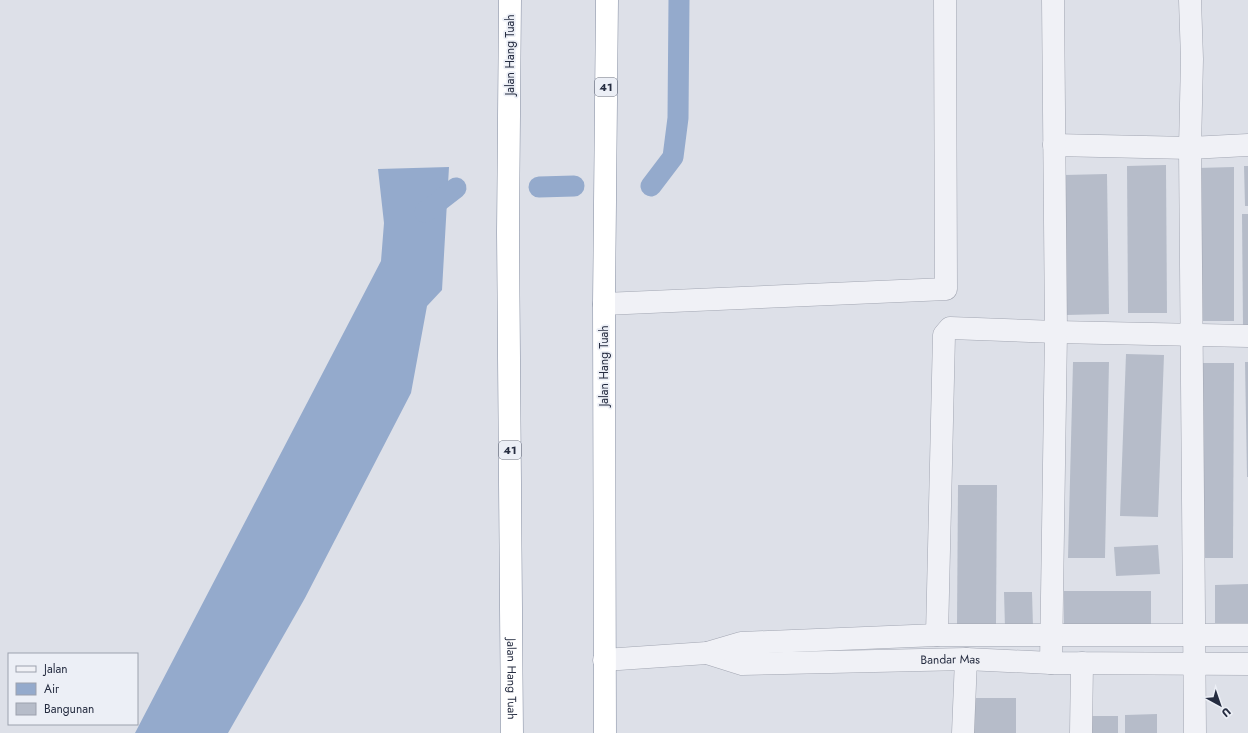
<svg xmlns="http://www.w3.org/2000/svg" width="1248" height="733" viewBox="0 0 1248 733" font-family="Jost,sans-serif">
<rect width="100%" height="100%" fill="#dde0e8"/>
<path fill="#94aacc" d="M449 167 442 290 427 306 411 393 305 598 228 733H135L381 261 384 223 378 169Z"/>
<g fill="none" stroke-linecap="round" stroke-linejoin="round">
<g stroke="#94aacc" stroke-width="21">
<path d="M651 186 673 157 678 118 679 0"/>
<path d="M539 187 574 186"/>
<path d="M425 212 456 188"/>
</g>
</g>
<g fill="#b6bcc9">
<path d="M1166 165 1167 313H1128L1127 166Z"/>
<path d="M1244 166H1248V206H1245Z"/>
<path d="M1234 167V321H1196L1197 168Z"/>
<path d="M1107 174 1109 314 1066 315 1064 175Z"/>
<path d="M1242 214H1248V327H1243Z"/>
<path d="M1126 354 1164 355 1158 517 1120 516Z"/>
<path d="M1073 362H1109L1105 558H1068Z"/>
<path d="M1245 362H1248V477H1247Z"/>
<path d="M1203 363H1234L1233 558H1201Z"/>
<path d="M958 485H997L996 625H957Z"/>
<path d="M1158 545 1160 574 1116 576 1114 547Z"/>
<path d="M1248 584V623H1215V585Z"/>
<rect x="1064" y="591" width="87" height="34"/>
<path d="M1004 592H1032L1033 627 1005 628Z"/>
<rect x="969" y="698" width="47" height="35"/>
<path d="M1157 714V733H1125V715Z"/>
<rect x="1092" y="716" width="26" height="17"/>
</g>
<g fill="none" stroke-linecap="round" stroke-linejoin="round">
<g stroke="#a2a6b2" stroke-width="23">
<g id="minor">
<path d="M1190 0 1192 59 1190 148 1195 733"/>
<path d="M1054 145 1190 148 1248 145"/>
<path d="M604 304 946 289 945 0"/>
<path d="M937 635 944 335 950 328 1056 332 1248 336"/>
<path id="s1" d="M707 653 742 664 966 659 1051 663 1248 664"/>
<path d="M604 660 707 653 741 643 937 635H1248"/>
<path d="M1051 663 1056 332 1053 0"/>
<path d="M963 733 966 659"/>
<path d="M1081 733 1082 663"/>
</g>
</g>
<g stroke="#838ca0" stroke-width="23">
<g id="highway">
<path id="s2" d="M510 0 508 232 512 733"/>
<path d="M605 733 604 304 607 0"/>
</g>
</g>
<use href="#minor" stroke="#f0f1f6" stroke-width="22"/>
<use href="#highway" stroke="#fff" stroke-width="22"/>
</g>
<g text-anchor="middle" stroke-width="3.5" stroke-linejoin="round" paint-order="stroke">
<g fill="#eceff6" stroke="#616677" stroke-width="1">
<rect x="595" y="78" width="22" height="18" rx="3"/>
<rect x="499" y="441" width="22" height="18" rx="3"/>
</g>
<g font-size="11" font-weight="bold" fill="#252c40">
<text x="606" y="91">41</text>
<text x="510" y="454">41</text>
</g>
<g font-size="12" fill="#252c40" stroke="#eceff6">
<text transform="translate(510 55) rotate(-90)" y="4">Jalan Hang Tuah</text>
<text transform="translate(604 366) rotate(-90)" y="4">Jalan Hang Tuah</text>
<text dy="4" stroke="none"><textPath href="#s1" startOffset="245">Bandar Mas</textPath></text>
<text dy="4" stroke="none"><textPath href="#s2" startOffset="679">Jalan Hang Tuah</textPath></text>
</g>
</g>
<rect x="8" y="653" width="130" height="72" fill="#eceff6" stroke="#9ca1ad"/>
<rect x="16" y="666" width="20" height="6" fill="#f0f1f6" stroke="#9ca1ad"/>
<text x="44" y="673" font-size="12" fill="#252c40">Jalan</text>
<rect x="16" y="683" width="20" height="12" fill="#94aacc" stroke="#9ca1ad"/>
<text x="44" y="693" font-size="12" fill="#252c40">Air</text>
<rect x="16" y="703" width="20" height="12" fill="#b6bcc9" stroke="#9ca1ad"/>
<text x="44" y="713" font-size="12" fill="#252c40">Bangunan</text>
<g transform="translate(1220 705) rotate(140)" stroke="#eceff6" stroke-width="3" paint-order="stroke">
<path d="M0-3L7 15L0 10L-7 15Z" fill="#252c40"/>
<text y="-6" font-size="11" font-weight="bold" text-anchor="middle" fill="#252c40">U</text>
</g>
</svg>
